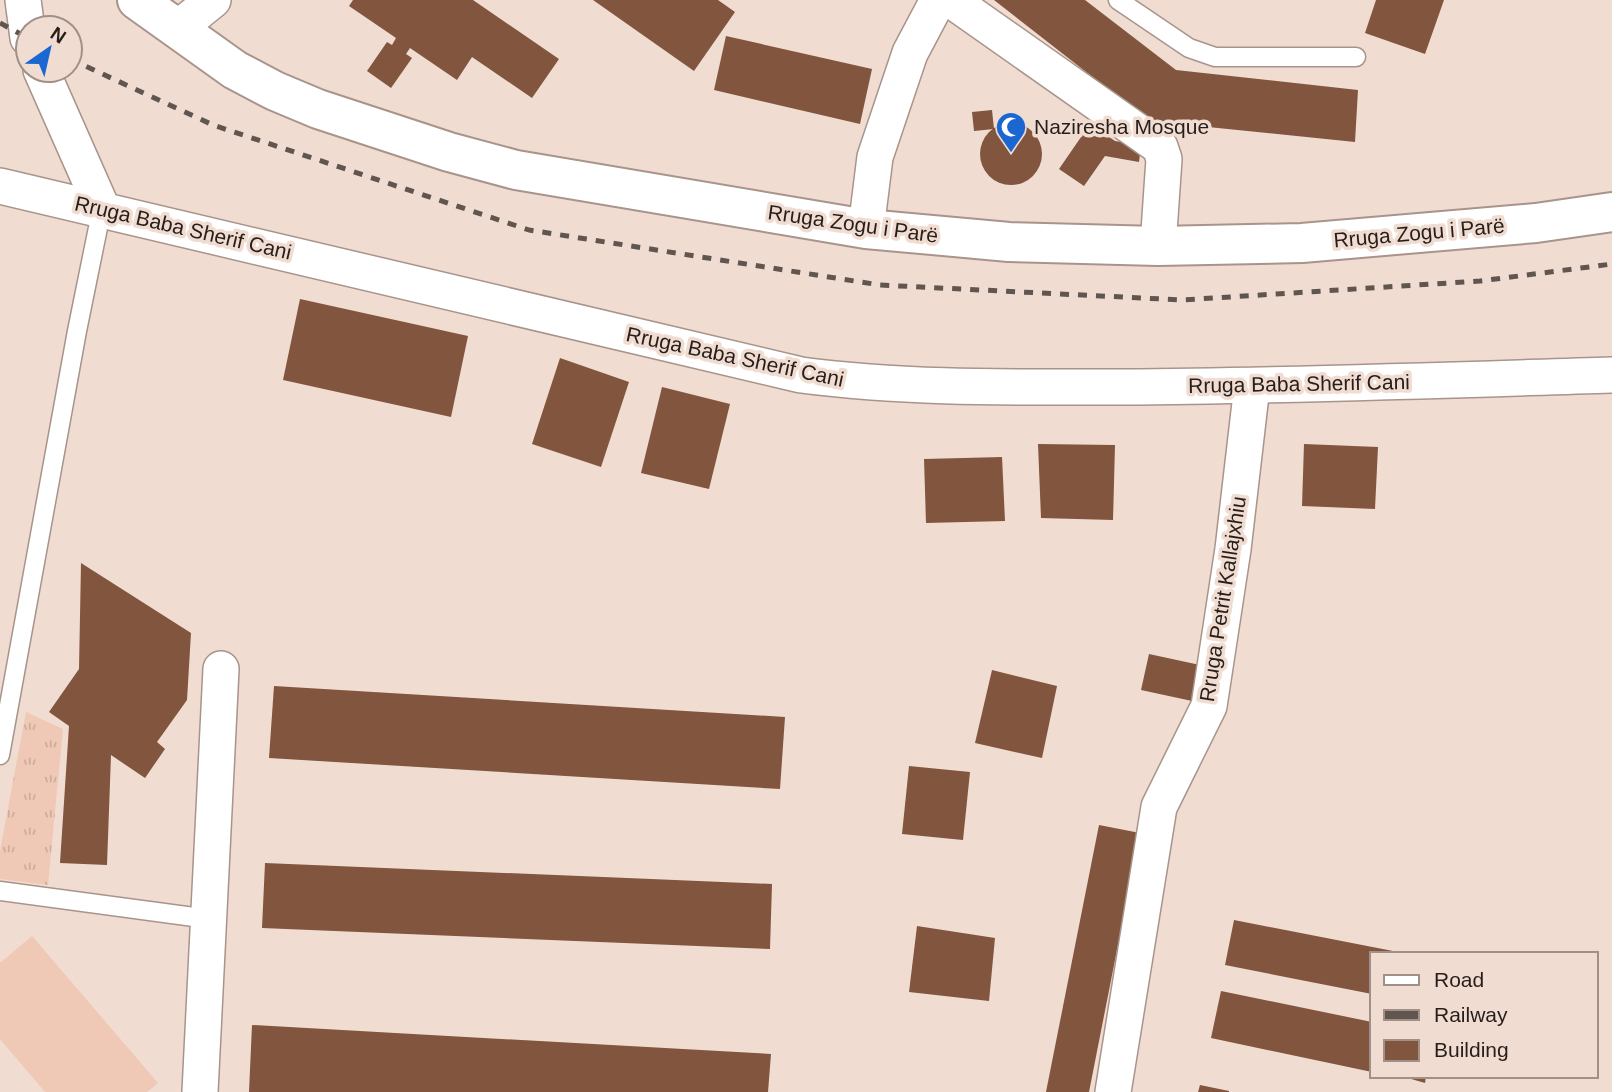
<svg xmlns="http://www.w3.org/2000/svg" width="1612" height="1092" viewBox="0 0 1612 1092" font-family="Helvetica,sans-serif">
<defs>
<pattern id="grass-tufts" width="24" height="20" patternUnits="userSpaceOnUse" patternTransform="scale(1.75)"><rect width="24" height="20" fill="#efc9b5"/><path d="M3 7l-1-3M5 7V3M7 7l1-3M15 17l-1-3M17 17v-4M19 17l1-3" fill="none" stroke="#cdac9b"/></pattern>
</defs>
<rect width="100%" height="100%" fill="#f1dcd1"/>
<path fill="url(#grass-tufts)" d="M26 712 63 729 48 885 0 879V851Z"/>
<path fill="#efc9b5" d="M32 936 158 1083 147 1092H45L0 1039V963Z"/>
<g fill="#81553e">
<path d="M353 0H473L559 59 532 98 472 57 457 80 410 48 406 54 412 58 391 88 367 71 387 42 392 45 396 38 349 6Z"/>
<path d="M593 0H718L735 12 694 71Z"/>
<path d="M994 0H1085L1176 70 1358 90 1355 142 1149 121Z"/>
<path d="M1376 0H1444L1425 54 1365 33Z"/>
<path d="M726 36 872 69 860 124 714 90Z"/>
<path d="M992 110 994 129 974 131 972 112Z"/>
<circle cx="1011" cy="154" r="31"/>
<path d="M1090 124 1115 141 1141 145 1139 162 1105 156 1084 186 1059 169Z"/>
<path d="M300 299 468 336 451 417 283 380Z"/>
<path d="M560 358 629 382 601 467 532 444Z"/>
<path d="M662 387 730 404 709 489 641 473Z"/>
<path d="M1038 444 1115 445 1113 520 1041 518Z"/>
<path d="M1304 444 1378 447 1375 509 1302 506Z"/>
<path d="M1002 457 1005 521 926 523 924 459Z"/>
<path d="M81 563 191 633 187 700 157 742 165 749 145 778 111 755 107 865 60 863 69 726 49 712 79 669Z"/>
<path d="M1149 654 1200 665 1192 701 1141 690Z"/>
<path d="M992 670 1057 686 1042 758 975 743Z"/>
<path d="M274 686 785 717 780 789 269 758Z"/>
<path d="M909 766 970 772 963 840 902 834Z"/>
<path d="M1099 825 1140 833 1089 1092H1046Z"/>
<path d="M265 863 772 884 770 949 262 928Z"/>
<path d="M1234 920 1398 952V954H1372V994L1225 965Z"/>
<path d="M917 926 995 938 989 1001 909 992Z"/>
<path d="M1221 991 1372 1022V1072L1211 1038Z"/>
<path d="M252 1025 771 1054 768 1092H249Z"/>
<path d="M1401 1076H1426L1425 1083Z"/>
<path d="M1200 1085 1229 1091V1092H1198Z"/>
</g>
<g fill="none" stroke-linecap="round" stroke-linejoin="round">
<g stroke="#a8948b" stroke-width="21">
<g id="lane">
<path d="M1118 0 1189 48 1215 57H1356"/>
<path d="M0 755 77 331 102 208"/>
<path d="M0 891 209 919"/>
</g>
</g>
<g stroke="#a8948b" stroke-width="38">
<g id="street">
<path d="M23 0 28 38"/>
<path d="M951 0 1160 147 1164 159 1158 246"/>
<path d="M177 29 213 0"/>
<path d="M41 70 102 208"/>
<path d="M0 186 801 375C909 389 1016 387 1124 387 1287 386 1449 380 1612 375"/>
<path d="M866 229 875 157 910 53 938 0"/>
<path d="M200 1092 221 669"/>
<path d="M1113 1092 1159 807 1209 706 1233 549 1252 386"/>
</g>
</g>
<g stroke="#a8948b" stroke-width="42">
<path id="primary" d="M137 0 235 70 275 91 318 109 449 152 516 170 866 229 1009 242 1158 246 1302 243 1536 223 1612 212"/>
</g>
<use href="#lane" stroke="#fff" stroke-width="18"/>
<use href="#street" stroke="#fff" stroke-width="35"/>
<use href="#primary" stroke="#fff" stroke-width="38"/>
<g stroke="#61554f" stroke-width="5" stroke-dasharray="9 9" stroke-linecap="butt">
<path d="M0 23 28 38"/>
<path d="M70 59 213 125 529 230 880 285 1182 300 1480 281 1612 264"/>
</g>
</g>
<defs>
<g id="mosque-pin" transform="scale(1.575)"><path d="M0 17L-7.5 6A9.5 9.5 0 1 1 7.5 6Z" fill="#1b67d2" stroke="#f1dcd1"/><path d="M3.5-4.9A6 6 0 1 0 3.5 4.9A5 5 0 1 1 3.5-4.9Z" fill="#fff"/></g>
</defs>
<g fill-rule="evenodd">
<use href="#mosque-pin" x="1011" y="127"/>
</g>
<g text-anchor="middle" stroke-width="7" stroke-linejoin="round" paint-order="stroke">
<g font-size="21" fill="#261e1a" stroke="#f1dcd1" text-anchor="start">
<text x="1034" y="134">Naziresha Mosque</text>
</g>
<g font-size="21" fill="#261e1a" stroke="#f1dcd1">
<text transform="translate(853 224) rotate(8)" y="7">Rruga Zogu i Parë</text>
<text transform="translate(183 228) rotate(13)" y="7">Rruga Baba Sherif Cani</text>
<text transform="translate(1419 233) rotate(-5)" y="7">Rruga Zogu i Parë</text>
<text transform="translate(735 357) rotate(12)" y="7">Rruga Baba Sherif Cani</text>
<text transform="translate(1299 384) rotate(-1)" y="7">Rruga Baba Sherif Cani</text>
<text transform="translate(1223 599) rotate(-81)" y="7">Rruga Petrit Kallajxhiu</text>
</g>
</g>
<rect x="1370" y="952" width="228" height="126" fill="#f1dcd1" stroke="#a09088" stroke-width="2"/>
<rect x="1384" y="975" width="35" height="10" fill="#ffffff" stroke="#a09088" stroke-width="2"/>
<text x="1434" y="987" font-size="21" fill="#261e1a">Road</text>
<rect x="1384" y="1010" width="35" height="10" fill="#61554f" stroke="#a09088" stroke-width="2"/>
<text x="1434" y="1022" font-size="21" fill="#261e1a">Railway</text>
<rect x="1384" y="1040" width="35" height="21" fill="#81553e" stroke="#a09088" stroke-width="2"/>
<text x="1434" y="1057" font-size="21" fill="#261e1a">Building</text>
<g transform="translate(49 49) rotate(34)"><circle r="33" fill="#f1dcd1" stroke="#a09088" stroke-width="2"/>
<path d="M0-5L12 26L0 18L-12 26Z" fill="#1b67d2"/>
<text y="-10" font-size="19" font-weight="bold" text-anchor="middle" fill="#261e1a">N</text>
</g>
</svg>
